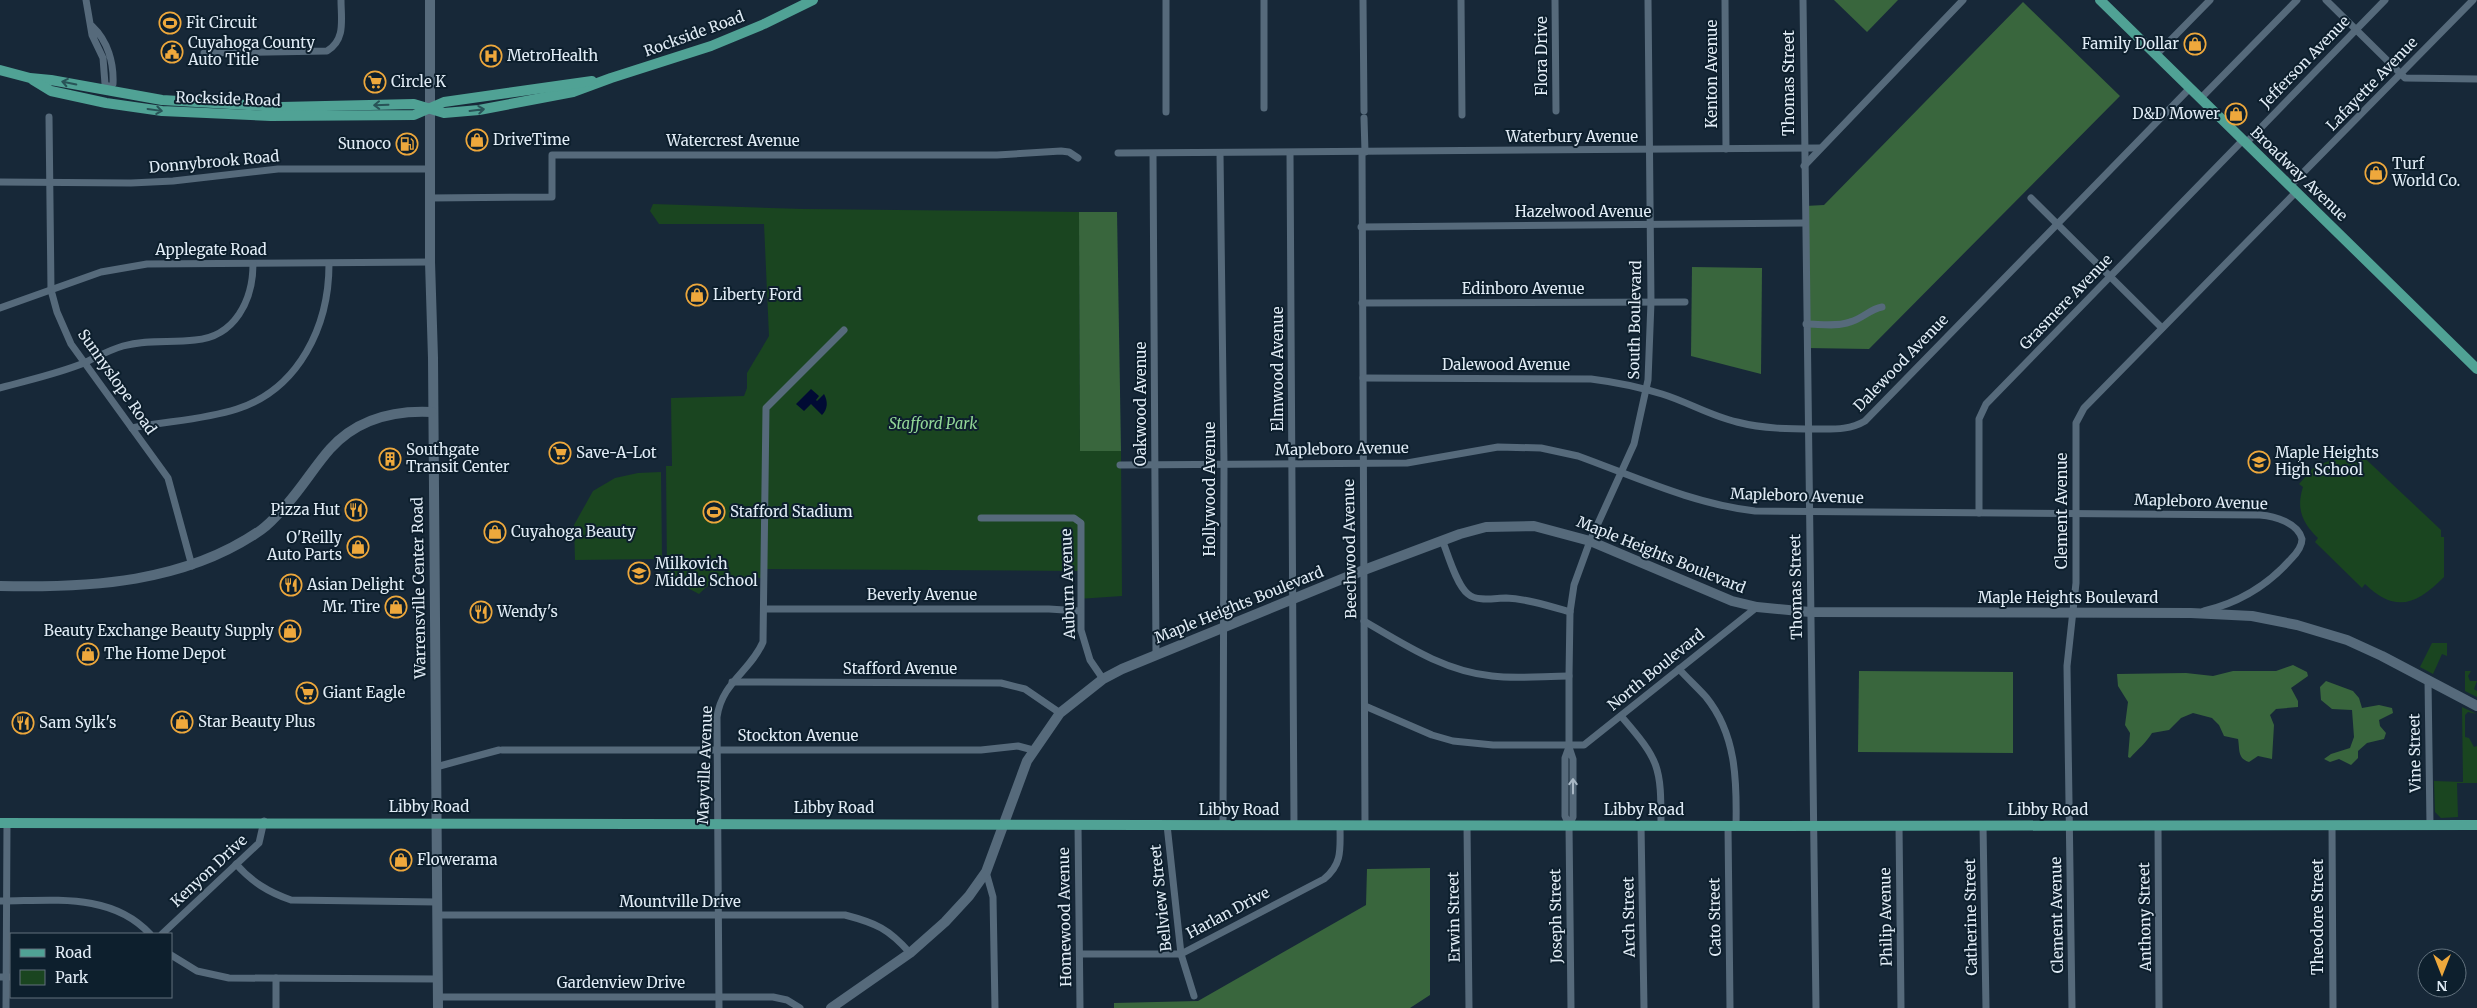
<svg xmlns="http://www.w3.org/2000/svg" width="2477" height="1008" viewBox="0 0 2477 1008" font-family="Merriweather,serif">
<rect width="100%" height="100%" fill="#172838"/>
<g fill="#1a4520">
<path d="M653 204 803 209 1079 212 1080 451H1121L1122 596 1078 599V571L763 569V578C736 577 719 573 699 594L682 585 667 571 666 466H672L671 398 744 396 747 388V373L769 336 764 224H659L650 211Z"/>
<path d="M2340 449 2344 453 2347 449 2351 453 2355 449 2441 530V537H2444V577C2417 604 2396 614 2365 584L2362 588 2315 542 2318 538C2302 523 2296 508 2303 487L2299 484 2314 467 2329 461Z"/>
<path d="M661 472 662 557 659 559 575 560 574 525 593 491 615 478 638 473Z"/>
<path d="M2432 643H2447V656L2442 654 2433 674 2420 667Z"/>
<path d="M2465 671H2471L2468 676 2470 681H2477L2474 689 2477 691V697L2465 691Z"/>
<path d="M2462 707 2477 714 2468 712 2465 715V737L2469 738 2474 747 2477 746V783H2457L2458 817 2441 818 2435 812 2434 781 2463 782Z"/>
</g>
<g fill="#39663d">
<path d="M1834 0H1898L1867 32Z"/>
<path d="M2023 2 2120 96 1869 349 1807 348 1805 206 1824 205Z"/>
<path d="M1079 212H1117L1121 451H1080Z"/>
<path d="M1692 267 1762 268 1761 374 1691 356Z"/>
<path d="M2293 665 2307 672 2308 676 2291 688 2298 701V707L2276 709 2270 715 2274 725 2272 759 2258 756 2249 762C2237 758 2240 749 2238 739L2224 736 2219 725 2212 718 2193 713 2181 718 2169 730 2152 733C2146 743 2138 749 2130 758L2128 757 2130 733 2125 725 2128 702 2118 686 2117 674 2186 673 2213 676 2233 671H2276Z"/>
<path d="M1859 671 2013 672V753L1858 752Z"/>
<path d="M2326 681 2353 691 2359 698 2362 708 2379 705 2392 708 2393 713 2379 720 2380 726 2386 733 2384 739 2367 743 2358 751V758L2351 765 2339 759 2330 762 2324 759 2331 754 2350 748 2354 737 2352 710 2332 709 2321 700 2320 687Z"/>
<path d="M1430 868V995L1410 1008H1114V1003L1198 1001 1366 905 1367 869Z"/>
</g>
<path fill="#010b34" d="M811 389 819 396 816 400 817 401 824 394C828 401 828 409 822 415L811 404 804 411 796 404Z"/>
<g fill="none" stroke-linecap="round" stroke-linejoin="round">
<g stroke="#566a7b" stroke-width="7">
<path d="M86 0 92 35 103 58 105 84 109 87 113 84C114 63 108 41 92 26"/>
<path d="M1166 0V112"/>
<path d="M1363 0 1364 111"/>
<path d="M1461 0 1462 115"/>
<path d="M1555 0 1556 111"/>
<path d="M1725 0 1726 149"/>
<path d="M1803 0 1816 1008"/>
<path d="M2326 0 2405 78 2477 79"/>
<path d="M204 53 327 51C346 40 341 19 341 0"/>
<path d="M2156 55 2210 0"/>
<path d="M2201 98 2297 0"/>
<path d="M1264 108V0"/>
<path d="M49 117 51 290 57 312 71 344 168 478 192 566"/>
<path d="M1364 118 1365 152"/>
<path d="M2246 143 2385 0"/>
<path d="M1362 152 1365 825"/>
<path d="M1118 153 1819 148"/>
<path d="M1220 153 1224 465 1223 824"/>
<path d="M1290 153 1294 825"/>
<path d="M1153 154 1156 655"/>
<path d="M1804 166 1963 0"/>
<path d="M0 182 131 183 173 181 278 169H430"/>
<path d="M2290 186 2473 0"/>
<path d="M430 198 552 197V155H997L1061 151 1069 152 1078 158"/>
<path d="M2031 198 2162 328"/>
<path d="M1361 227 1805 223"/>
<path d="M1362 303 1685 302"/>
<path d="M0 308 101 272 147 264 430 262"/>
<path d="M1806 324C1820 324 1837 327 1850 322 1862 319 1870 309 1882 307"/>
<path d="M1363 378 1591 379C1615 382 1639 387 1662 394 1688 402 1711 416 1737 422 1764 429 1790 429 1817 429 1834 429 1850 430 1865 421L2190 88"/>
<path d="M0 388C28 380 57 374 84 363 97 357 109 350 123 346 147 339 170 343 195 340 235 337 253 300 253 264"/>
<path d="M132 428C167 421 203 420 237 409 299 389 329 326 329 264"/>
<path d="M1120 465 1407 463 1498 447 1541 448 1578 456C1636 477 1693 504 1755 511L2260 515C2275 516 2298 523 2302 539 2302 547 2296 554 2291 559 2268 585 2238 603 2204 611"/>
<path d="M1979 513V419L1986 404 2243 140"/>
<path d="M981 518H1074L1081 523V630L1090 660 1103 679"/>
<path d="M1443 542C1448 555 1457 586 1468 594 1477 602 1495 598 1506 598 1527 599 1549 606 1570 612"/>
<path d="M765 609H1049L1080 611"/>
<path d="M1364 621C1405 645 1444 671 1492 676 1517 679 1544 676 1569 676"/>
<path d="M1679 669C1688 679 1697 687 1706 697 1736 734 1737 780 1736 826"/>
<path d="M2428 680 2430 825"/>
<path d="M732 682 1001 683 1025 689 1060 713"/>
<path d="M1365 706 1432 735 1453 741 1493 745H1584L1757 607"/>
<path d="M1621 716C1660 761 1661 766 1661 825"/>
<path d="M1569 747 1565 758V816L1569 825 1571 1008"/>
<path d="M502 750H981L1018 746 1033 750"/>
<path d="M436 767 499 750"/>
<path d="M1078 825 1080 1008"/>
<path d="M1167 825 1181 954 1194 996"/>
<path d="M1467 825 1469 1008"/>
<path d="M1569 825 1573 817V759L1569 747V676L1570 612 1574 585 1590 541 1634 444 1648 380 1651 302 1648 0"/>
<path d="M1641 825 1644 1008"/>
<path d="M1899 825 1901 1008"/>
<path d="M1983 825 1986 1008"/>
<path d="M2158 825 2159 1008"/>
<path d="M2332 825 2333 1008"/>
<path d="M1728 826 1730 1008"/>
<path d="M236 864C252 882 268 892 291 900L437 902"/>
<path d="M986 872 993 897 995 1008"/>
<path d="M0 901C53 901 111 892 150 934"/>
<path d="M437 915H845C876 923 889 929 910 953"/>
<path d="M162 934 259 843 264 821"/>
<path d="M1080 954H1181L1324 879C1343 864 1340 848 1340 825"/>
<path d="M171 955 197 971 229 978 438 979"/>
<path d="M0 977H11"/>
<path d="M438 997H773L787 1000 800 1008"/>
<path d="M6 1008 7 823"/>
<path d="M276 1008V978"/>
<path d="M719 1008 717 717C722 682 750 672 763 642L766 408 844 330"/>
<path d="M2072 1008 2067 666 2076 583V423L2084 408 2296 192"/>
</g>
<g stroke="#566a7b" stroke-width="10">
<path d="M430 0V262L433 358 438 1008"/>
<path d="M0 586C90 588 185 583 261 530 271 523 280 512 288 503 303 486 315 466 330 449 357 419 393 410 432 412"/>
<path d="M831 1008 910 953 945 922 969 896 986 872 1027 761 1060 713 1103 679 1122 669 1364 570 1460 534 1486 527 1534 526 1590 541 1732 601 1757 607 1810 612 2191 613 2252 616 2297 625 2347 640 2382 656 2477 706"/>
</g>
<g stroke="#50a295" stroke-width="10">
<path d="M2100 0 2477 369"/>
<path d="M0 70 30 78 51 80 162 100 281 107 414 104 444 113 479 110 573 92 611 78 711 46 764 24 813 0"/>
<path d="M33 80 51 91 106 103 162 111 271 116 414 115 444 102 592 81"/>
<path d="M0 823 1766 826 2477 825"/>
</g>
</g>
<defs><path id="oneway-shaft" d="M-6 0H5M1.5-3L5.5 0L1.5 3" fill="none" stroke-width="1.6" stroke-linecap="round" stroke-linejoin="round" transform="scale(1.25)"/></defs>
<g stroke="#285357">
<use href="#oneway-shaft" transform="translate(69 83) rotate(-168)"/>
<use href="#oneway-shaft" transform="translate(381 105) rotate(178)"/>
<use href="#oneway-shaft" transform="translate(155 110) rotate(8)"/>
<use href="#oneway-shaft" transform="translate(477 110) rotate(-7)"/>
</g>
<use stroke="#a9b8c5" href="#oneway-shaft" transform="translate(1573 786) rotate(-90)"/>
<defs>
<g id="stadium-ring" transform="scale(1.125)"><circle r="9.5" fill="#0d1f2d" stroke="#eea83c" stroke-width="1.5"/><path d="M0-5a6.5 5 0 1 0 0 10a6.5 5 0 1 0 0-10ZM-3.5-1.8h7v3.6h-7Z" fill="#eea83c"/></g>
<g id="shop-ring" transform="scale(1.125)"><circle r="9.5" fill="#0d1f2d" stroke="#eea83c" stroke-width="1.5"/><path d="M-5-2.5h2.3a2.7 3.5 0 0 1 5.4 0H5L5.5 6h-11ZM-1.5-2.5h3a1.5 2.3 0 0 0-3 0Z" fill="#eea83c"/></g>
<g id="civic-ring" transform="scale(1.125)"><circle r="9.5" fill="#0d1f2d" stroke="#eea83c" stroke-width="1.5"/><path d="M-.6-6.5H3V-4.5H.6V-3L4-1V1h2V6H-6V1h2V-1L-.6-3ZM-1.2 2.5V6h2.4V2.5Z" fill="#eea83c"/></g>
<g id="hospital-ring" transform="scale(1.125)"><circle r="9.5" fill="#0d1f2d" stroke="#eea83c" stroke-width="1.5"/><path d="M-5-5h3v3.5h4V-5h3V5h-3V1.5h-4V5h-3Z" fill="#eea83c"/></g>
<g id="supermarket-ring" transform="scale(1.125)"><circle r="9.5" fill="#0d1f2d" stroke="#eea83c" stroke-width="1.5"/><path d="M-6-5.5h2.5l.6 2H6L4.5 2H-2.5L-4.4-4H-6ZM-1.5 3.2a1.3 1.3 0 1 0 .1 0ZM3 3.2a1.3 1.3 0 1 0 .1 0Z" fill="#eea83c"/></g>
<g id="fuel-ring" transform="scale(1.125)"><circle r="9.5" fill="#0d1f2d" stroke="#eea83c" stroke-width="1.5"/><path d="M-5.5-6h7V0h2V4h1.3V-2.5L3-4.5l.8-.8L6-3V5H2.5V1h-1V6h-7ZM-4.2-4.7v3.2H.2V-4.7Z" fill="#eea83c"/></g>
<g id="building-ring" transform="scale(1.125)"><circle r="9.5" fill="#0d1f2d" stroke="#eea83c" stroke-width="1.5"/><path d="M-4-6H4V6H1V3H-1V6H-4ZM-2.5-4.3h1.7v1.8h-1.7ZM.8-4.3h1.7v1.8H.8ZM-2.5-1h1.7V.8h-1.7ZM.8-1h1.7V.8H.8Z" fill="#eea83c"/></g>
<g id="school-ring" transform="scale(1.125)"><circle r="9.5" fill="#0d1f2d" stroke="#eea83c" stroke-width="1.5"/><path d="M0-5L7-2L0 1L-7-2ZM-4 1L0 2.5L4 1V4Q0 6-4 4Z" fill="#eea83c"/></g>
<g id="restaurant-ring" transform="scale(1.125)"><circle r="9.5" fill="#0d1f2d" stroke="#eea83c" stroke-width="1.5"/><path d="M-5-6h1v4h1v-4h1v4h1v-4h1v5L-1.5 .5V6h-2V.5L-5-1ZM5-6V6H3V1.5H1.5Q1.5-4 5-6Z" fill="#eea83c"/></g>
</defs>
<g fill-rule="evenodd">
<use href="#stadium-ring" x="170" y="23"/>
<use href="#shop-ring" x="2195" y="44"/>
<use href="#civic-ring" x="172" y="52"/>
<use href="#hospital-ring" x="491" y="56"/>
<use href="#supermarket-ring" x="375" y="82"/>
<use href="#shop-ring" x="2236" y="114"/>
<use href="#shop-ring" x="477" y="140"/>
<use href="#fuel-ring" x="407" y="144"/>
<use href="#shop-ring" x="2376" y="173"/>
<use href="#shop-ring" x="697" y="295"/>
<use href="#supermarket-ring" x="560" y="453"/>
<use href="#building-ring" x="390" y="459"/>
<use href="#school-ring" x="2259" y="462"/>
<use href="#restaurant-ring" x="356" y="510"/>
<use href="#stadium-ring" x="714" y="512"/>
<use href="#shop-ring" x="495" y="532"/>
<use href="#shop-ring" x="358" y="547"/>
<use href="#school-ring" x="639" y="573"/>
<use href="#restaurant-ring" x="291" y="585"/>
<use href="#shop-ring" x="396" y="607"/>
<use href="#restaurant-ring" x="481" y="612"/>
<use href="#shop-ring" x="290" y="631"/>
<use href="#shop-ring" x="88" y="654"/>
<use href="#supermarket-ring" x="307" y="693"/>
<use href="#shop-ring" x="182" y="722"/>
<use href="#restaurant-ring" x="23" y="723"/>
<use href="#shop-ring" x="401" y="860"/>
</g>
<g text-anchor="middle" stroke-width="4" stroke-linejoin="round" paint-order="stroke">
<g font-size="15" fill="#e1ecf6" stroke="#0d1f2d" text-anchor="start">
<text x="186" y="28">Fit Circuit</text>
<text x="188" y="48">Cuyahoga County<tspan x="188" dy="17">Auto Title</tspan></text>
<text x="2179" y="49" text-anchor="end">Family Dollar</text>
<text x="507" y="61">MetroHealth</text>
<text x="391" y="87">Circle K</text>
<text x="2220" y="119" text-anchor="end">D&amp;D Mower</text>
<text x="493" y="145">DriveTime</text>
<text x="391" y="149" text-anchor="end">Sunoco</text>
<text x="2392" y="169">Turf<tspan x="2392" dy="17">World Co.</tspan></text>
<text x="713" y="300">Liberty Ford</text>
<text x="406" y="455">Southgate<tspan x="406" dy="17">Transit Center</tspan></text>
<text x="576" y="458">Save-A-Lot</text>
<text x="2275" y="458">Maple Heights<tspan x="2275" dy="17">High School</tspan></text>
<text x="340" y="515" text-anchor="end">Pizza Hut</text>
<text x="730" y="517">Stafford Stadium</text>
<text x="511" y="537">Cuyahoga Beauty</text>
<text x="342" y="543" text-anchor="end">O'Reilly<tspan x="342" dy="17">Auto Parts</tspan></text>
<text x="655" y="569">Milkovich<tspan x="655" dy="17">Middle School</tspan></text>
<text x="307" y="590">Asian Delight</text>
<text x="380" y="612" text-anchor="end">Mr. Tire</text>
<text x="497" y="617">Wendy's</text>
<text x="274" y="636" text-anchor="end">Beauty Exchange Beauty Supply</text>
<text x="104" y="659">The Home Depot</text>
<text x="323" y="698">Giant Eagle</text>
<text x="198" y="727">Star Beauty Plus</text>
<text x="39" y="728">Sam Sylk's</text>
<text x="417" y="865">Flowerama</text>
</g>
<g font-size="15" fill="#e1ecf6" stroke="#0d1f2d">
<text transform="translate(694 34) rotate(-20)" y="5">Rockside Road</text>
<text transform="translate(1542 56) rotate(-90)" y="5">Flora Drive</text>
<text transform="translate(2305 62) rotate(-46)" y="5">Jefferson Avenue</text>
<text transform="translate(1712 74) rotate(-90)" y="5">Kenton Avenue</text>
<text transform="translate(1789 83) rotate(-90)" y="5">Thomas Street</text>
<text transform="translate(2372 84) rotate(-46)" y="5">Lafayette Avenue</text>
<text transform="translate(228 99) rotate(2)" y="5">Rockside Road</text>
<text x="1572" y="142">Waterbury Avenue</text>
<text x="733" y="146">Watercrest Avenue</text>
<text transform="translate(214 162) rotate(-5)" y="5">Donnybrook Road</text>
<text transform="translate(2299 174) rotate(44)" y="5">Broadway Avenue</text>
<text x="1583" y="217">Hazelwood Avenue</text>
<text x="211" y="255">Applegate Road</text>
<text x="1523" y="294">Edinboro Avenue</text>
<text transform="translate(2066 302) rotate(-46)" y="5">Grasmere Avenue</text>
<text transform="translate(1635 320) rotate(-89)" y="5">South Boulevard</text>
<text transform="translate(1901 363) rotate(-46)" y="5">Dalewood Avenue</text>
<text x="1506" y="370">Dalewood Avenue</text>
<text transform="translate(1278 369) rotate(-90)" y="5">Elmwood Avenue</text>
<text transform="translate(117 382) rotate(55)" y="5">Sunnyslope Road</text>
<text transform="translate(1141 404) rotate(-90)" y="5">Oakwood Avenue</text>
<text transform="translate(1342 449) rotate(-1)" y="5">Mapleboro Avenue</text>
<text transform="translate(1210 489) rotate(-90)" y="5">Hollywood Avenue</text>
<text transform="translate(1797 496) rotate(2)" y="5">Mapleboro Avenue</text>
<text transform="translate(2201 502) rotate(2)" y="5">Mapleboro Avenue</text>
<text transform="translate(2062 511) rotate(-90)" y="5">Clement Avenue</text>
<text transform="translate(1350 549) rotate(-91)" y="5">Beechwood Avenue</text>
<text transform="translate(1661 555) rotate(22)" y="5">Maple Heights Boulevard</text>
<text transform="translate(1068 584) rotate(-92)" y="5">Auburn Avenue</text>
<text transform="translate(1796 587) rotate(-91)" y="5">Thomas Street</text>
<text transform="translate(419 588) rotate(-91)" y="5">Warrensville Center Road</text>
<text x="922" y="600">Beverly Avenue</text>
<text x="2068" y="603">Maple Heights Boulevard</text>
<text transform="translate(1239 605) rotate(-22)" y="5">Maple Heights Boulevard</text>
<text x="900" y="674">Stafford Avenue</text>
<text transform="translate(1656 670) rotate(-39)" y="5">North Boulevard</text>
<text x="798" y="741">Stockton Avenue</text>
<text transform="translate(2415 753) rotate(-91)" y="5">Vine Street</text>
<text transform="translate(705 765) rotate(-88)" y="5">Mayville Avenue</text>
<text x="429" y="812">Libby Road</text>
<text x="834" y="813">Libby Road</text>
<text x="1239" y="815">Libby Road</text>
<text x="1644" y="815">Libby Road</text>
<text x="2048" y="815">Libby Road</text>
<text transform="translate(209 871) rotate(-43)" y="5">Kenyon Drive</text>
<text transform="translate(1161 898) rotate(-96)" y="5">Bellview Street</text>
<text x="680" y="907">Mountville Drive</text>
<text transform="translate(1228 913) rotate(-28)" y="5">Harlan Drive</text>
<text transform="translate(2057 915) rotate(-91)" y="5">Clement Avenue</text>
<text transform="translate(1556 916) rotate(-91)" y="5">Joseph Street</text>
<text transform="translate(1065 917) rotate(-91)" y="5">Homewood Avenue</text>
<text transform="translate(1454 917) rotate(-91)" y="5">Erwin Street</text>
<text transform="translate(1629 917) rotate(-91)" y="5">Arch Street</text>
<text transform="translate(1715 917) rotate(-91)" y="5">Cato Street</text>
<text transform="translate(1886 917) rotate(-91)" y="5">Philip Avenue</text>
<text transform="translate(1971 917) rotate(-91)" y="5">Catherine Street</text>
<text transform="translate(2145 917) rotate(-91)" y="5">Anthony Street</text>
<text transform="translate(2318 917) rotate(-90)" y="5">Theodore Street</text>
<text x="621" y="988">Gardenview Drive</text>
</g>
<g font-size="15" font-style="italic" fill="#92d697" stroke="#0d1f2d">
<text x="933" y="429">Stafford Park</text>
</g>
</g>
<rect x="10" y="933" width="162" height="65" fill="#0d1f2d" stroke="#62717d"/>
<rect x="20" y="949" width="25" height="8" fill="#50a295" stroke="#62717d"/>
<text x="55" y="958" font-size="15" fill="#e1ecf6">Road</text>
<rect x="20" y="970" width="25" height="15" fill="#1a4520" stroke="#62717d"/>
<text x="55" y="983" font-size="15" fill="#e1ecf6">Park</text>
<g transform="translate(2442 973) rotate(180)"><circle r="24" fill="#0d1f2d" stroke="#62717d"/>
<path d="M0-4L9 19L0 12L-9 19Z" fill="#eea83c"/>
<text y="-8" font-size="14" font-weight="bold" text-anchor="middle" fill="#e1ecf6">N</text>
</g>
</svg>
